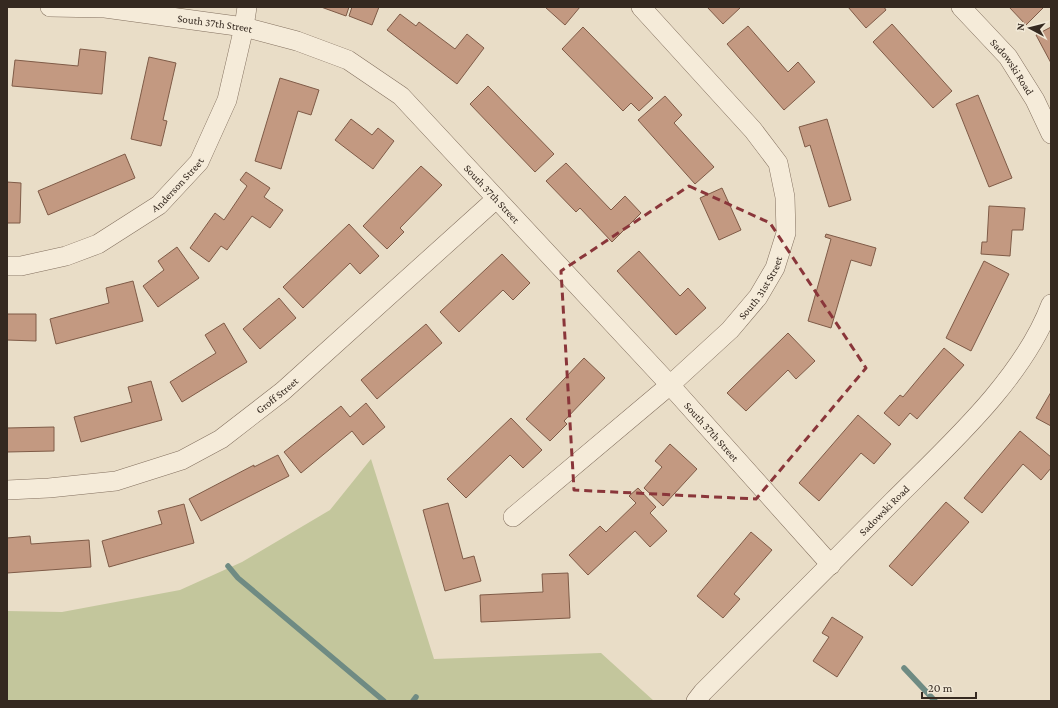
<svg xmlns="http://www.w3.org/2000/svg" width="1058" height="708" viewBox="0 0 1058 708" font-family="'Crimson Pro',serif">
<rect width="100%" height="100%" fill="#e9ddc7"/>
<path fill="#c3c69c" d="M371 459 434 659 601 653 654 701H7V611L62 612 180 590 242 562 330 510Z"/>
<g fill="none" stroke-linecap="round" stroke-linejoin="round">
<g stroke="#6f8b83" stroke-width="5.5">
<path d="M228 566 238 578 384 701"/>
<path d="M904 668 935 701"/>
<path d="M413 701 416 697"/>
</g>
</g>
<g fill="#c39981" stroke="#7f5b47">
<path d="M321 7H349L346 16Z"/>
<path d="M352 7H379L372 25 349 16Z"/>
<path d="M545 7H580L565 25Z"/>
<path d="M707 7H741L723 24Z"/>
<path d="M848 7H884L886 10 866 28Z"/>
<path d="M1009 7H1044L1026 25Z"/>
<path d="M400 14 416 26 419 22 455 49 467 34 484 48 457 84 387 30Z"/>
<path d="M892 24 952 91 933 108 873 42Z"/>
<path d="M748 26 788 72 798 62 815 82 784 110 727 44Z"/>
<path d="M583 27 653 98 639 111 631 103 623 111 562 49Z"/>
<path d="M1051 27V63L1036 35Z"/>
<path d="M80 49 106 52 102 94 12 86 15 60 78 66Z"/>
<path d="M149 57 176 63 163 120 167 121 161 146 131 139Z"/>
<path d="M280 78 319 90 311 115 298 111 281 169 255 161Z"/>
<path d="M488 86 554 154 535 172 470 104Z"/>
<path d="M978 95 1012 178 989 187 956 104Z"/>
<path d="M665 96 682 115 674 123 714 167 695 184 638 120Z"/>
<path d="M351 119 372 135 378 128 394 141 373 169 335 140Z"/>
<path d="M827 119 851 200 829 207 810 145 805 147 799 127Z"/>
<path d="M125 154 135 178 48 215 38 191Z"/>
<path d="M566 163 611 210 625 196 641 213 612 242 580 208 576 212 546 181Z"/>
<path d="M421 166 442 185 400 228 404 232 387 249 363 226Z"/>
<path d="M246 172 270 188 264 197 283 210 270 228 252 216 227 250 221 246 209 262 190 248 215 213 224 220 247 186 240 180Z"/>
<path d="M7 182 21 183 20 223H7Z"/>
<path d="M722 188 741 230 719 240 700 198Z"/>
<path d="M989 206 1025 208 1023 230H1012L1010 256 981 254 982 242H987Z"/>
<path d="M349 224 379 256 360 274 350 263 303 308 283 287Z"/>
<path d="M826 234 876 248 871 266 851 260 831 328 808 321 831 239 825 237Z"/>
<path d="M177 247 199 278 158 307 143 286 164 270 158 261Z"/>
<path d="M639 251 680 296 688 288 706 308 676 335 617 271Z"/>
<path d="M502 254 530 283 513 300 503 290 459 332 440 312Z"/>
<path d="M984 261 1009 274 971 351 946 338Z"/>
<path d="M133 281 143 321 56 344 50 319 109 303 106 288Z"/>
<path d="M279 298 296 318 260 349 243 329Z"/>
<path d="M7 314H36V341L7 340Z"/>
<path d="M224 323 247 362 182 402 170 382 216 353 205 335Z"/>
<path d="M426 324 442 343 377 399 361 380Z"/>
<path d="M788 333 815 361 796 379 788 370 746 411 727 393Z"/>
<path d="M944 348 964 365 917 419 910 413 899 426 884 413 900 395 903 397Z"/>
<path d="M584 358 605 378 564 421 567 424 550 441 526 419Z"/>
<path d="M151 381 162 420 81 442 74 417 132 402 128 387Z"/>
<path d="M1051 392V426L1036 418Z"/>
<path d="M366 403 385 427 363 445 352 431 301 473 284 452 341 406 350 417Z"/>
<path d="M858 415 891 444 874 464 861 453 819 501 799 483Z"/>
<path d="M511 418 542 450 523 468 510 455 466 498 447 479Z"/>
<path d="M54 427V451L7 452V428Z"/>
<path d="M1020 431 1051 457V468L1041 480 1023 464 982 513 964 498Z"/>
<path d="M670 444 697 469 663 506 644 488 662 467 655 461Z"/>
<path d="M278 455 289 476 201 521 189 499 254 465V467Z"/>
<path d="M638 488 656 507 650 513 667 531 650 547 635 531 588 575 569 555 600 526 606 532 636 503 629 496Z"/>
<path d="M946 502 969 522 912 586 889 566Z"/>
<path d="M448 503 463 559 474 556 481 581 445 591 423 510Z"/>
<path d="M184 504 194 543 109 567 102 541 162 524 158 511Z"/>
<path d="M751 532 772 550 734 594 740 599 723 618 697 596Z"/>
<path d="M30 536 31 544 89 540 91 567 7 573V538Z"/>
<path d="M568 573 570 618 481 622 480 595 543 592 542 574Z"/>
<path d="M832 617 863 637 837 677 813 661 829 637 822 633Z"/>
</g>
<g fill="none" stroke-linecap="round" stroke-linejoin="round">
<g stroke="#83705f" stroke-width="20">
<g id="minor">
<path id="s1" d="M50 7 105 8 244 27 297 41 348 60 401 96 670 385 831 565"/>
<path id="s2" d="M961 7 1008 57 1035 100 1051 134"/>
<path id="s3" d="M7 266H21L66 256 98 244 159 205 199 162 227 100 244 27 247 7"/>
<path id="s4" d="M7 490 49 488 116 481 182 460 221 439 283 391 496 199"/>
<path id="s5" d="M513 517 670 385 730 330 758 297 775 268 786 233 785 197 778 163 753 130 641 7"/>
<path id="s6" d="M696 701 703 692C766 629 830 565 893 501 949 445 1023 379 1051 304"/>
</g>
</g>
<use href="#minor" stroke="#f5ebd9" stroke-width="19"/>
</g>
<path fill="none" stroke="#8a363a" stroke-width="3" stroke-dasharray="8 5" stroke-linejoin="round" d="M689 186 770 223 866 368 756 499 574 490 561 271Z"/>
<g text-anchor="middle" stroke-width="3" stroke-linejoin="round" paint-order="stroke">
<g font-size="11" fill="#352920" stroke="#f1e8d6">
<text dy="4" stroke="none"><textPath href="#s1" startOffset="166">South 37th Street</textPath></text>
<text dy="4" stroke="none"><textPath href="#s2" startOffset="79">Sadowski Road</textPath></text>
<text dy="4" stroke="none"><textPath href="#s3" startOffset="194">Anderson Street</textPath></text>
<text dy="4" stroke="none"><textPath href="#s1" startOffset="502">South 37th Street</textPath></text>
<text dy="4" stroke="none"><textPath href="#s5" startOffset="339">South 31st Street</textPath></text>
<text dy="4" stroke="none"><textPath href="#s4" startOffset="294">Groff Street</textPath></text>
<text dy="4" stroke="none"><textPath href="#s1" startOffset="826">South 37th Street</textPath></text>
<text dy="4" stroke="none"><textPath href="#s6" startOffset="268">Sadowski Road</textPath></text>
</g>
</g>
<rect width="1058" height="708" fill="none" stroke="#352920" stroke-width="16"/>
<g transform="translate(1030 28) rotate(277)" stroke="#f1e8d6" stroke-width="3" paint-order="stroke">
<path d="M0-3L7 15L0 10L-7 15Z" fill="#352920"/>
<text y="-6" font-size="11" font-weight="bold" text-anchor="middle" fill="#352920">N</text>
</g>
<path d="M922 692v6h54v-6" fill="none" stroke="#352920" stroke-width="2"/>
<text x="928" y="692" font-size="12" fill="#352920" stroke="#f1e8d6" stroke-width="3" paint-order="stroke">20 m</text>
</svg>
